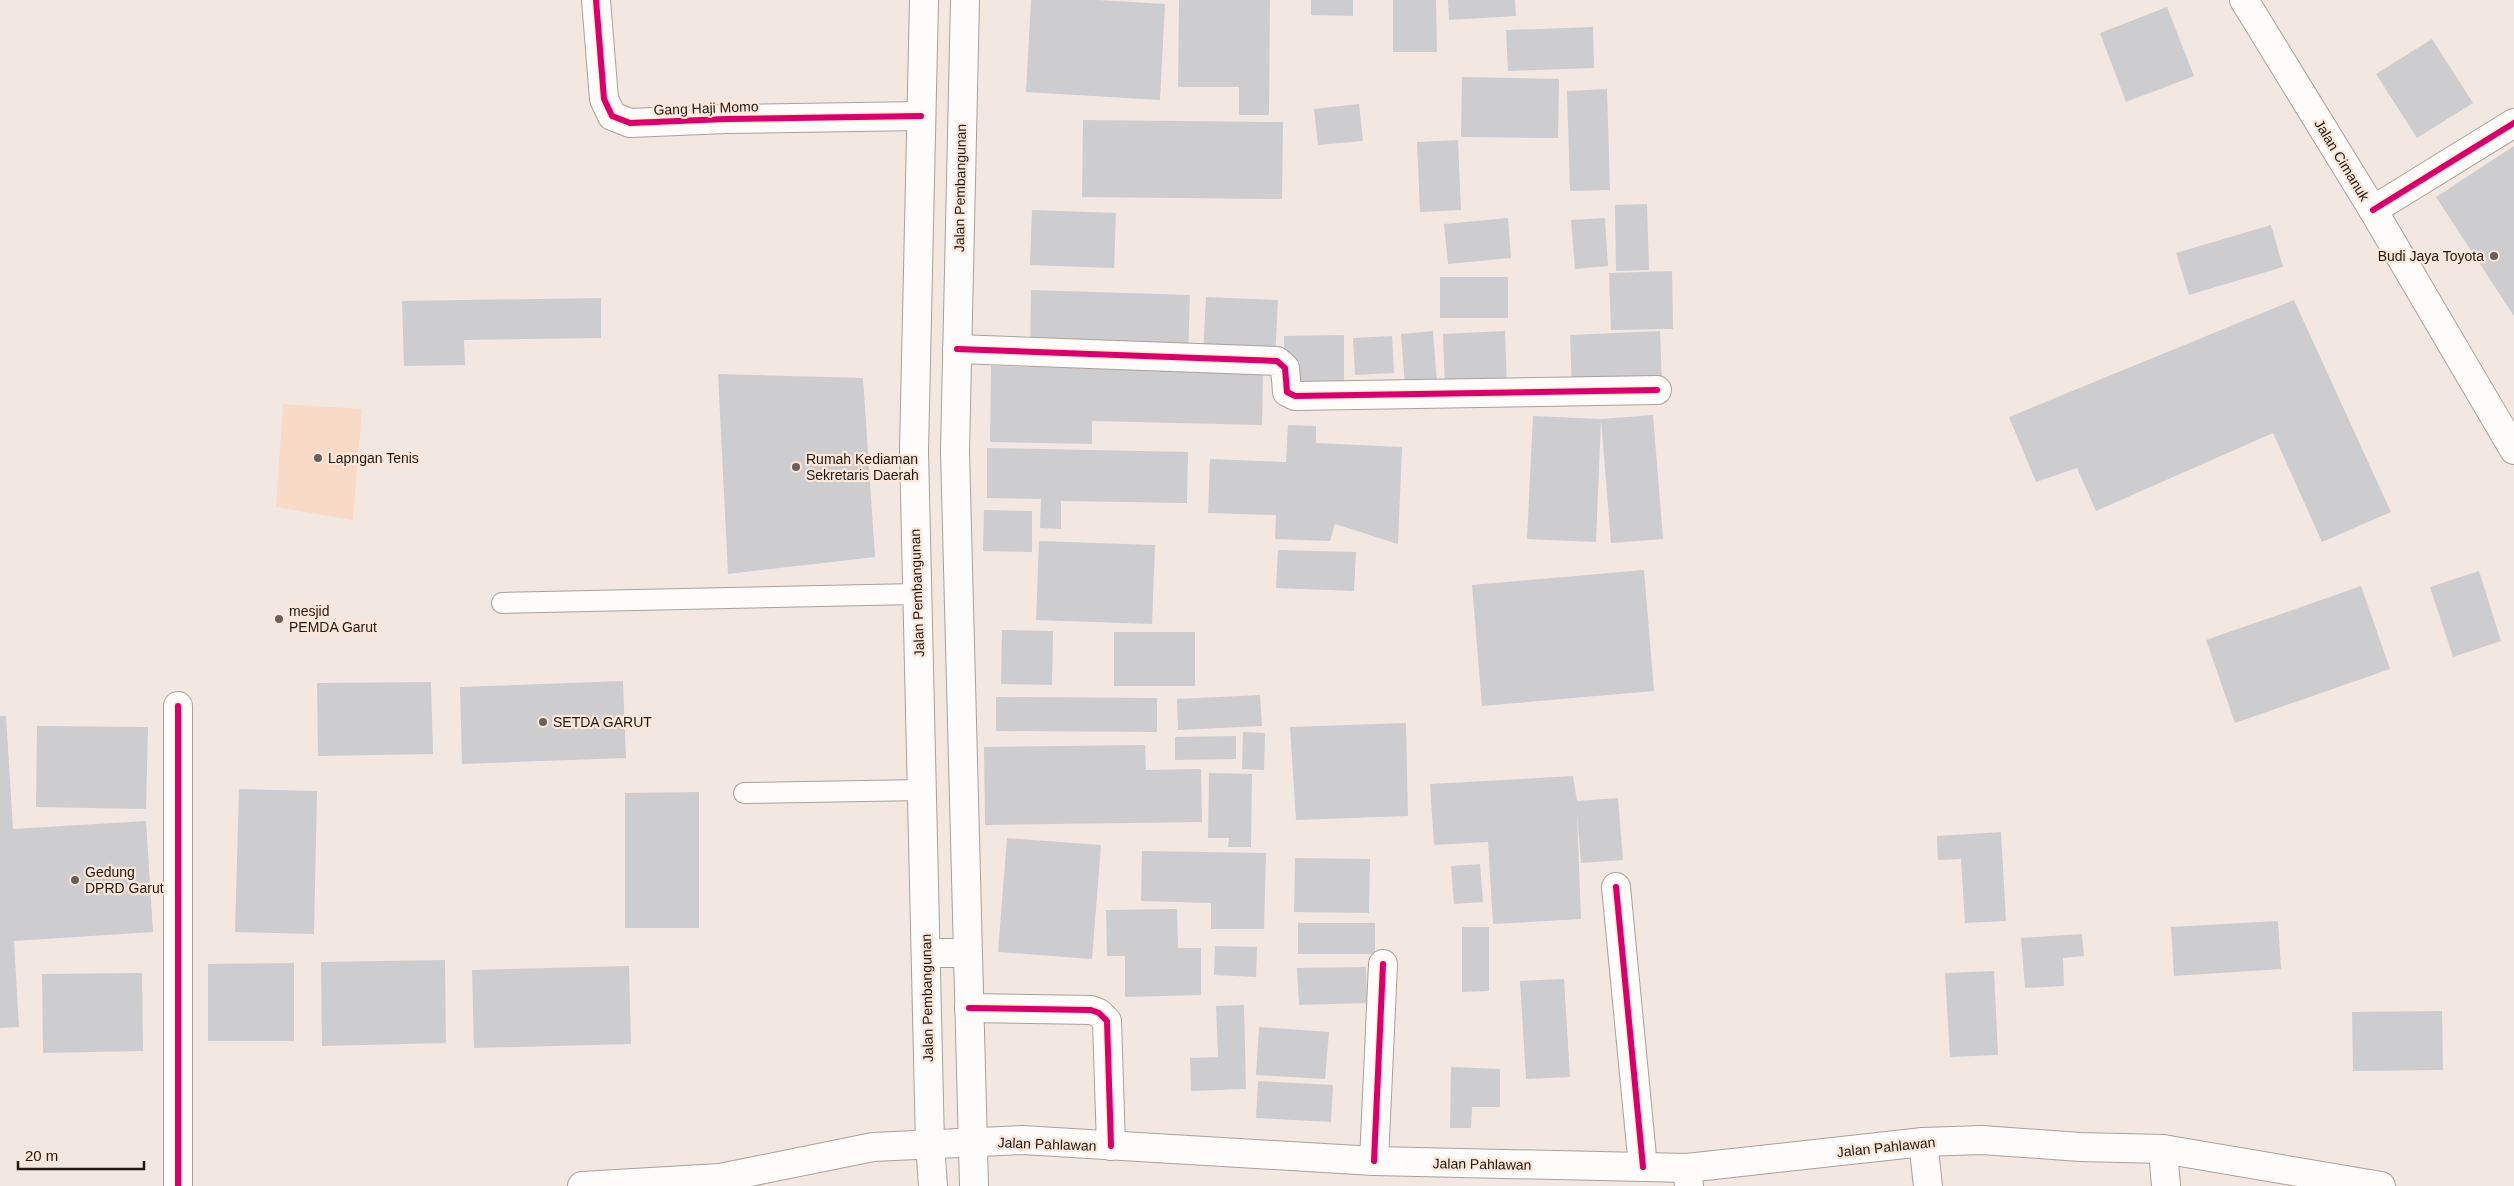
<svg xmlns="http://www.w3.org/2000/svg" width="2514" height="1186" viewBox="0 0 2514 1186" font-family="Arial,sans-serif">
<rect width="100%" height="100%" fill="#f3e8e1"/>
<path fill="#f8dac6" d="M283 404 362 409 353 520 276 507Z"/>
<g fill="#cdccce">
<path d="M1031 0H1098L1165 4 1160 100 1026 92Z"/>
<path d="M1179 0H1270L1269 115H1239V87H1178Z"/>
<path d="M1311 0H1353V16L1311 15Z"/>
<path d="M1393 0H1436L1437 52H1393Z"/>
<path d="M1448 0H1515L1516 16 1449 20Z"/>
<path d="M2167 7 2194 76 2126 102 2100 33Z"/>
<path d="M1593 27 1594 68 1508 71 1506 30Z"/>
<path d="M2432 39 2473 103 2417 138 2376 74Z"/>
<path d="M1462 77 1559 79 1558 138 1461 137Z"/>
<path d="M1607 89 1610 190 1570 191 1567 91Z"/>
<path d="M1359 104 1363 141 1318 145 1314 109Z"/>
<path d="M1083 120 1283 122 1282 199 1082 197Z"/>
<path d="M1458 140 1461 210 1420 212 1417 142Z"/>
<path d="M2514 146V316L2436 197Z"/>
<path d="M1647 204 1649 270 1616 271 1615 205Z"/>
<path d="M1032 210 1116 213 1114 268 1030 265Z"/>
<path d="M1508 218 1511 258 1448 264 1444 224Z"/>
<path d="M1605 218 1608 266 1575 269 1571 220Z"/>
<path d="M2271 225 2283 267 2189 295 2176 253Z"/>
<path d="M1672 271 1673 329 1611 330 1609 273Z"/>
<rect x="1440" y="277" width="68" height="41"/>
<path d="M1031 290 1190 295 1188 356 1030 350Z"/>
<path d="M1206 297 1278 300 1275 359 1203 355Z"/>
<path d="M601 298V338L464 340 465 365 404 366 402 301Z"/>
<path d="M2294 300 2391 512 2322 542 2273 433 2096 511 2077 468 2036 482 2009 417Z"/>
<path d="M1433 331 1437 383 1405 386 1401 334Z"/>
<path d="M1505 331 1507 385 1445 388 1443 334Z"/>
<path d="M1660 331 1662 384 1572 389 1570 335Z"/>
<path d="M1344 335V390L1300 391V362H1284V336Z"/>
<path d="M1392 336 1394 373 1355 375 1353 338Z"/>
<path d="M991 366 1263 372 1262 425 1092 421V444L990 442Z"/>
<path d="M718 374 863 378 875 557 728 574Z"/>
<path d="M1653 415 1663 539 1611 543 1601 419 1596 542 1527 539 1533 416 1601 419Z"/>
<path d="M1288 425 1316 426V443L1402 447 1398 544 1335 524 1330 541 1275 539 1276 515 1208 513 1210 459 1286 462Z"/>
<path d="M987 448 1188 452 1187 503 1061 501V529L1040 528 1041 499 987 498Z"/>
<path d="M984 510 1032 511V552L983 551Z"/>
<path d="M1039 541 1155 545 1152 624 1036 620Z"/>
<path d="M1278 550 1356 552 1354 591 1276 588Z"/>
<path d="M1644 570 1654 691 1482 706 1472 585Z"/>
<path d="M2479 571 2501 641 2453 657 2430 587Z"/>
<path d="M2361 586 2390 669 2235 723 2206 640Z"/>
<path d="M1002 630 1053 631 1052 685 1001 684Z"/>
<rect x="1114" y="632" width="81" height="54"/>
<path d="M623 681 626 758 462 764 460 687Z"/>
<path d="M431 682 433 754 318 756 317 683Z"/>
<path d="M1260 695 1262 726 1178 730 1177 699Z"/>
<path d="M996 697 1157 698V732L996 731Z"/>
<path d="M0 716H6L13 829 146 821 153 932 14 941 19 1027 0 1028Z"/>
<path d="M1406 723 1408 816 1296 820 1290 727Z"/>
<path d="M37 726 148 727 146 809 36 807Z"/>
<path d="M1243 732 1265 733 1264 770 1242 769Z"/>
<path d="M1236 736V759L1175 760V737Z"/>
<path d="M1145 745 1146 770 1201 769 1202 822 985 825 984 747Z"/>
<path d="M1209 773 1252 774 1251 847H1228L1229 838H1208Z"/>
<path d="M1573 776 1577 801 1618 798 1623 860 1581 863 1577 814 1581 919 1493 924 1488 842 1434 845 1430 784Z"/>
<path d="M239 789 317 791 314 934 235 932Z"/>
<path d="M699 792V928H625V793Z"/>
<path d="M2001 832 2006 921 1965 923 1961 859 1938 860 1937 836Z"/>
<path d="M1007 838 1101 845 1092 959 998 952Z"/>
<path d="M1142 851 1266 853 1264 929H1211V903L1141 901Z"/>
<path d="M1295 858 1370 859 1369 913 1294 912Z"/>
<path d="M1480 864 1483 902 1454 904 1451 866Z"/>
<path d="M1177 909 1178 948H1201V995L1125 997V956H1107L1106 910Z"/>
<path d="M2278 921 2281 969 2174 976 2171 927Z"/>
<rect x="1298" y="923" width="77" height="31"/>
<path d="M1462 927H1489V991L1462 992Z"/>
<path d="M2082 934 2084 956 2063 958 2064 986 2025 988 2021 938Z"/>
<path d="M1215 946 1257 947 1256 977 1214 975Z"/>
<path d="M445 960 446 1043 322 1046 321 962Z"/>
<path d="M294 963V1041H208V964Z"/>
<path d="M629 966 631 1044 474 1048 472 970Z"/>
<path d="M1366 967 1367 1003 1299 1005 1297 968Z"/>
<path d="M1994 971 1998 1055 1950 1057 1945 973Z"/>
<path d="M142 973 143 1051 43 1053 42 974Z"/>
<path d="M1564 979 1570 1077 1526 1079 1520 981Z"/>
<path d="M1244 1005 1246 1089 1191 1091 1190 1058 1218 1057 1216 1006Z"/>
<path d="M2442 1011 2443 1070 2353 1071 2352 1012Z"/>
<path d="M1259 1027 1329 1032 1325 1079 1256 1075Z"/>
<path d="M1451 1067 1500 1069V1107H1472L1471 1128H1450Z"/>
<path d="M1258 1081 1333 1085 1331 1122 1256 1118Z"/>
</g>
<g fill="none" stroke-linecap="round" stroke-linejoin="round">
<g stroke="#aaa09a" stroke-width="22">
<g id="service">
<path d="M502 603 916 594"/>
<path d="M744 793 923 790"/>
</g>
</g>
<g stroke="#aaa09a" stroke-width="30">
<g id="minor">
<path d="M596 0 604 99 612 116 630 123 726 119 921 116"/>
<path d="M2373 210 2514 123"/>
<path d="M957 349 1277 361 1285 368 1287 392 1295 396 1657 390"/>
<path d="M1616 887 1643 1167"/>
<path d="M969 1008 1091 1010 1099 1013 1107 1021 1111 1146"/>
<path d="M1923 1142 1928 1186"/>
<path d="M2163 1149 2166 1186"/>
<path d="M1374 1161 1383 964"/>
<path d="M1687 1168 1689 1186"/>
<path d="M178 1186V706"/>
</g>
</g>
<g stroke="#aaa09a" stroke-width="30">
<path id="tertiary" d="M927 953H968"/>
</g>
<g stroke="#aaa09a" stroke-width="30">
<g id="secondary">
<path d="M924 0 914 451 930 1144 933 1186"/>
<path d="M965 0 955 451 974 1186"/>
<path d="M582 1186 720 1178 873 1147 1022 1140 1374 1161 1687 1168 1923 1142 1982 1140 2080 1147 2163 1149 2381 1186"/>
</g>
</g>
<g stroke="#aaa09a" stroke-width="30">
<path id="primary" d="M2244 0 2373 210 2514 450"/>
</g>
<use href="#service" stroke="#fdfcfa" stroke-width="20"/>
<use href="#minor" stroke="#fdfcfa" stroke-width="28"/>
<use href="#tertiary" stroke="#fdfcfa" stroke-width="28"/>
<use href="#secondary" stroke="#fdfcfa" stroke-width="28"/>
<use href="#primary" stroke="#fdfcfa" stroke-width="28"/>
<g stroke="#fbe7d9" stroke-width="9">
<g id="cycleway">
<path d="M596 0 604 99 612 116 630 123 726 119 921 116"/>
<path d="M2373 210 2514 123"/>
<path d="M957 349 1277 361 1285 368 1287 392 1295 396 1657 390"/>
<path d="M1616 887 1643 1167"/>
<path d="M969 1008 1091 1010 1099 1013 1107 1021 1111 1146"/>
<path d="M1374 1161 1383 964"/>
<path d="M178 1186V706"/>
</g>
</g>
<use href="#cycleway" stroke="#d6006c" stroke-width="6"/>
</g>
<g fill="#6b6058" stroke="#fbe7d9" stroke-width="2">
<circle cx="2494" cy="256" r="5"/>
<circle cx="318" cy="458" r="5"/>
<circle cx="796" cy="467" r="5"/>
<circle cx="279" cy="619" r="5"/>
<circle cx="543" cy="722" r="5"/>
<circle cx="75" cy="880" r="5"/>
</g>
<g text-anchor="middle" stroke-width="4.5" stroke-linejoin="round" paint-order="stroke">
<g font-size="14" fill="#22170f" stroke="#fbe7d9">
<text transform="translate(706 108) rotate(-2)" y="5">Gang Haji Momo</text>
<text transform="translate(2342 160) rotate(59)" y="5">Jalan Cimanuk</text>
<text transform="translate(960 188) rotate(-89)" y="5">Jalan Pembangunan</text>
<text transform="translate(917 593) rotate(-92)" y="5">Jalan Pembangunan</text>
<text transform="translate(927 998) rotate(-91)" y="5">Jalan Pembangunan</text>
<text transform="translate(1047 1144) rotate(2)" y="5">Jalan Pahlawan</text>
<text transform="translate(1886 1147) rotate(-6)" y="5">Jalan Pahlawan</text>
<text transform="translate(1482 1164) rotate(1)" y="5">Jalan Pahlawan</text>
</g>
<g font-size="14" fill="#22170f" stroke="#fbe7d9" text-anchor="start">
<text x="2484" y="261" text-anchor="end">Budi Jaya Toyota</text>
<text x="328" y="463">Lapngan Tenis</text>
<text x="806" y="464">Rumah Kediaman<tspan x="806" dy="16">Sekretaris Daerah</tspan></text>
<text x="289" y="616">mesjid<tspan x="289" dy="16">PEMDA Garut</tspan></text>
<text x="553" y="727">SETDA GARUT</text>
<text x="85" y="877">Gedung<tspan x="85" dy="16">DPRD Garut</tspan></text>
</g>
</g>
<path d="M18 1161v8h126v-8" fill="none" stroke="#22170f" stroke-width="2.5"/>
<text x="25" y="1161" font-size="15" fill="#22170f" stroke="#fbe7d9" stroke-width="4" paint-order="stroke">20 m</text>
</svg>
